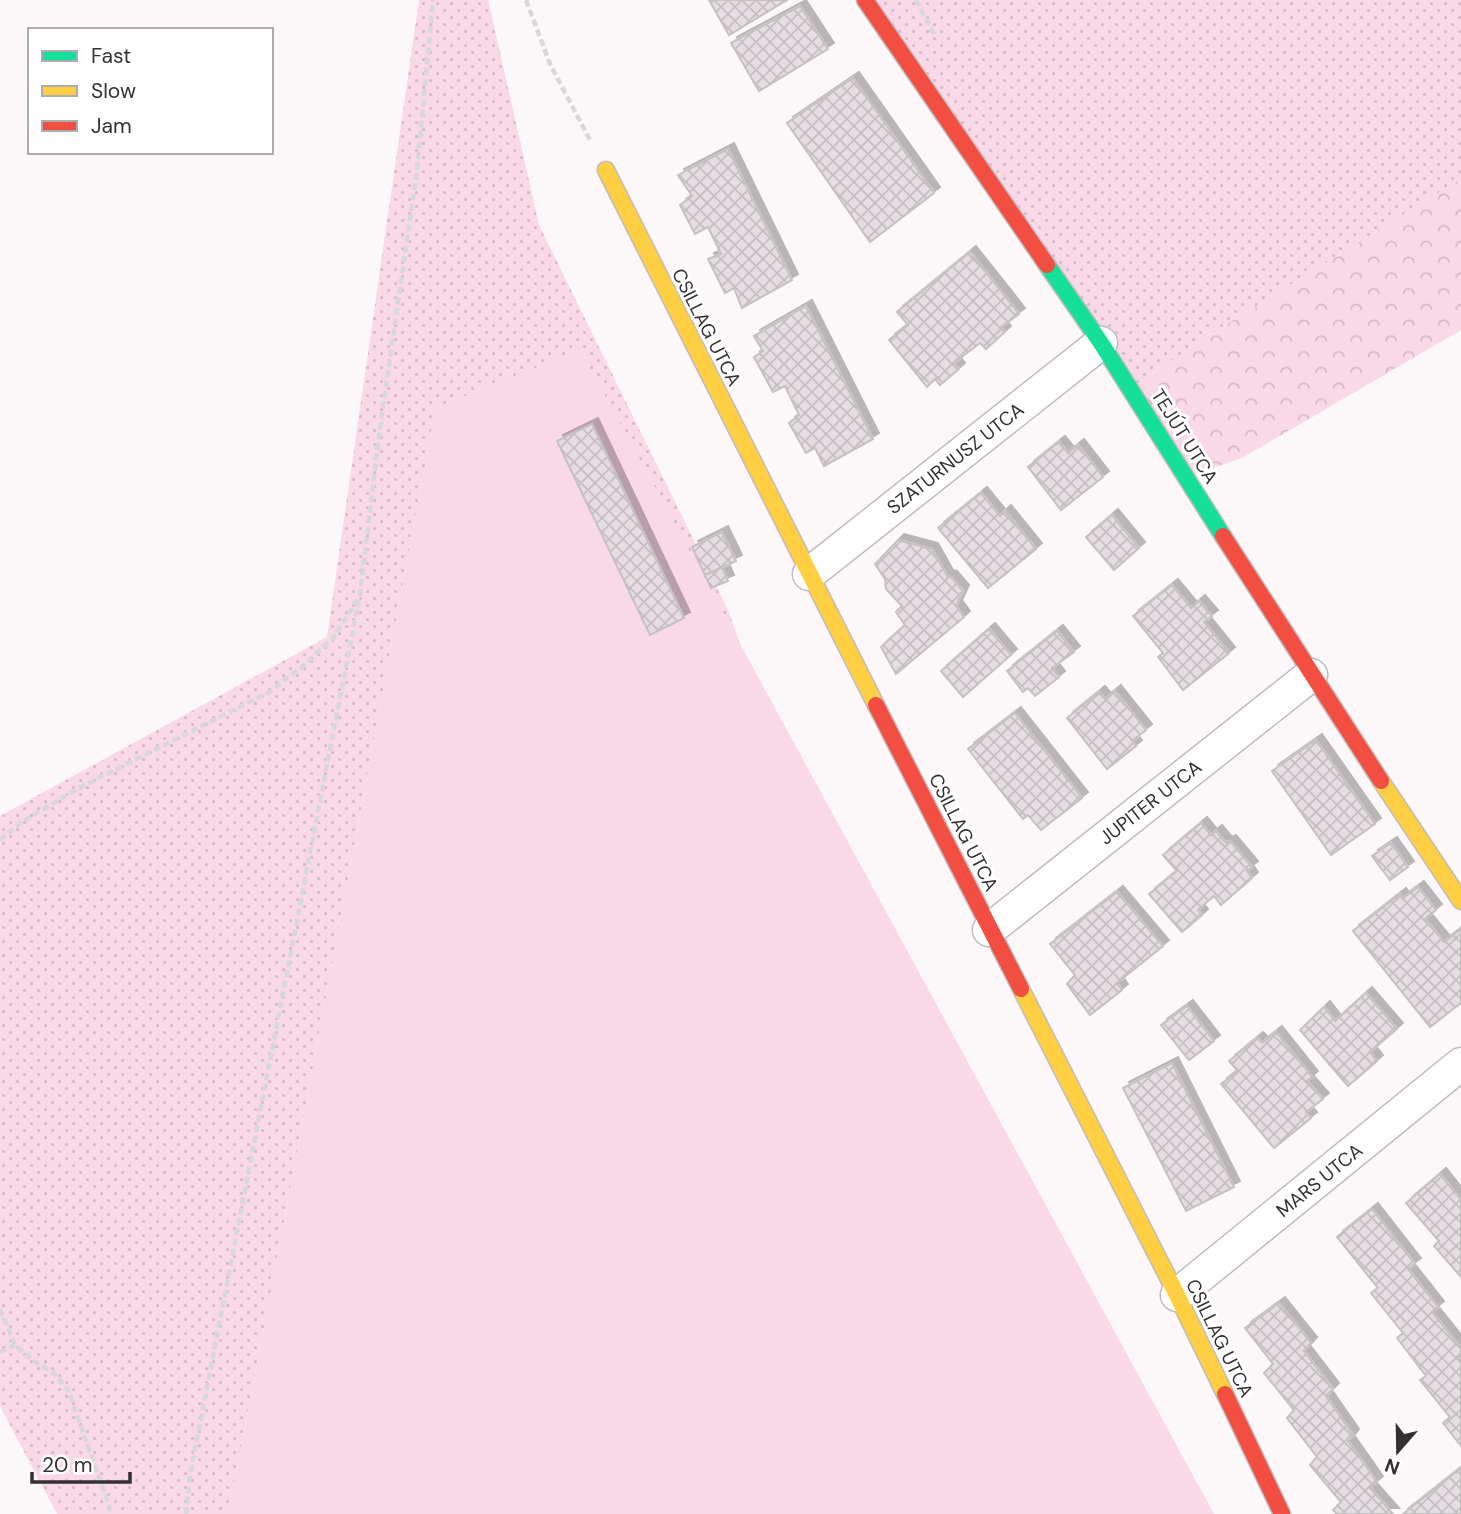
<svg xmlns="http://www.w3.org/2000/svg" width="1461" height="1514" viewBox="0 0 1461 1514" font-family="'DM Sans',sans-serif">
<defs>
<pattern id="grass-dots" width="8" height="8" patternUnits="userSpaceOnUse" patternTransform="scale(1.75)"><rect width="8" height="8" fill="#f9d8e8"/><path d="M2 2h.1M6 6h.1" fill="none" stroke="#d6bac7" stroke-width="1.8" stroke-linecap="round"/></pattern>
<pattern id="forest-crowns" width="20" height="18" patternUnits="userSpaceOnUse" patternTransform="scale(1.75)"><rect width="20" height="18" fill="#f9d8e8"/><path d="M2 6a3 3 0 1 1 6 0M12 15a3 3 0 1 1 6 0" fill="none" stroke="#d6bac7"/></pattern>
<pattern id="building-cross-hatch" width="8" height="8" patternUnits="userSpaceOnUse" patternTransform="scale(1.75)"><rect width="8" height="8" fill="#e6dde2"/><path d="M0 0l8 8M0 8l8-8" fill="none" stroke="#c6bec2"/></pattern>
<filter id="shadow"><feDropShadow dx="6" dy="-6" stdDeviation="0" flood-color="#0004"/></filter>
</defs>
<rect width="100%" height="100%" fill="#fcf7f9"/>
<g fill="url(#grass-dots)">
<path d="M419 0H488L539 225 728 610 740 644 580 350 436 408C366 776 300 1146 228 1514H57L0 1406V816L327 637Z"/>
<path d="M865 0H1461V179L1211 334 1130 389Z"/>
</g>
<path fill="url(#forest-crowns)" d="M1461 179V330L1242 458 1186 477 1130 389 1211 334Z"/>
<path fill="#f9d8e8" d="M580 350 1214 1514H228C300 1146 366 776 436 408Z"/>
<g fill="url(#building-cross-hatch)" stroke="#c4c1c2" stroke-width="2" filter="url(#shadow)">
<path d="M709 0H787L729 35Z"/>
<path d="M800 6 828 49 759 91 731 43Z"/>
<path d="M853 78 934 193 870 242 787 123Z"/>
<path d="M728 149 792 280 742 308 734 288 725 293 708 259 721 254 708 227 695 234 680 205 692 196 678 175Z"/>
<path d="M970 252 1019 314 1001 327 1005 332 986 349 980 343 954 363 959 369 940 385 935 379 927 387 889 340 908 325 897 312Z"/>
<path d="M806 306 873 439 824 466 815 448 806 453 789 423 799 415 785 386 773 392 754 357 763 351 754 336Z"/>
<path d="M592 424 684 618 650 635 557 441Z"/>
<path d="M1059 442 1068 453 1078 445 1103 477 1061 510 1028 467Z"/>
<path d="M981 493 1000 516 1005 511 1036 549 988 588 938 528Z"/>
<path d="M1112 515 1139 548 1114 570 1086 537Z"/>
<path d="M722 532 736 561 705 575 692 547Z"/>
<path d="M898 540 932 549 947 576 951 577 963 591 956 606 964 617 896 674 881 647 905 625 896 612 902 606 886 589 885 579 875 564Z"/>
<path d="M722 567 728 581 711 588 705 575Z"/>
<path d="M1172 585 1191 608 1199 601 1212 616 1204 622 1229 653 1183 690 1158 657 1163 653 1133 616Z"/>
<path d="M989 629 1011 655 963 697 941 671Z"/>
<path d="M1057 631 1074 652 1052 668 1059 677 1035 696 1028 688 1023 692 1007 671Z"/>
<path d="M1115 691 1146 730 1132 741 1136 746 1107 769 1067 718 1099 692 1105 699Z"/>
<path d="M1015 713 1082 798 1041 830 1028 815 1023 819 968 749Z"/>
<path d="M1316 740 1375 824 1331 855 1272 771Z"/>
<path d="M1201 823 1211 835 1216 831 1226 843 1230 841 1252 867 1247 871 1252 878 1221 905 1214 896 1198 910 1202 915 1182 932 1149 894 1177 871 1163 855Z"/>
<path d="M1391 843 1408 867 1390 880 1372 856Z"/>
<path d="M1418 887 1436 910 1425 919 1444 942 1461 929V1003L1430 1027 1353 931 1400 894 1403 898Z"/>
<path d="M1117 892 1163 946 1117 983 1122 990 1090 1015 1067 984 1075 975 1050 944Z"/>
<path d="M1366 993 1397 1029 1370 1052 1377 1061 1348 1086 1300 1030 1324 1007 1335 1021Z"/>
<path d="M1187 1006 1214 1041 1189 1060 1161 1025Z"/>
<path d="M1276 1032 1312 1077 1307 1081 1323 1099 1306 1112 1311 1118 1274 1148 1221 1084 1238 1071 1229 1061 1257 1038 1262 1043Z"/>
<path d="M1172 1063 1234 1187 1186 1211 1123 1088Z"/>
<path d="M1440 1174 1461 1200V1277L1434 1246 1439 1241 1406 1203Z"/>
<path d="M1372 1209 1415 1264 1408 1269 1438 1307 1432 1312 1461 1348V1353L1458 1356 1461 1361V1446L1443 1423 1450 1417 1420 1380 1426 1376 1397 1338 1403 1333 1371 1293 1378 1288 1337 1237Z"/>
<path d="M1279 1303 1311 1343 1304 1351 1333 1389 1326 1396 1353 1435 1348 1441 1377 1482 1370 1488 1393 1514H1337L1333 1510 1341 1502 1310 1465 1317 1457 1287 1418 1294 1410 1264 1373 1273 1364 1245 1328Z"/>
<path d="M1461 1468V1514H1403Z"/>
</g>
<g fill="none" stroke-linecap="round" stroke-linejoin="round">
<g stroke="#c0bcbd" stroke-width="35">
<g id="street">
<path d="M809 574 1101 343"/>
<path d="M989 930 1311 675"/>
<path d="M1177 1295 1461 1064"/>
</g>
</g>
<g stroke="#c0bcbd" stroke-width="19">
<path id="fast" d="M1047 265 1101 343 1223 536"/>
</g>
<g stroke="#c0bcbd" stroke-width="19">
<g id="slow">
<path d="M606 170 876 705"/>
<path d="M1381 781 1461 901"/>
<path d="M1021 989 1177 1295 1225 1394"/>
</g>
</g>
<g stroke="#c0bcbd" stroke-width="19">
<g id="jam">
<path d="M865 0 1047 265"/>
<path d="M1223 536 1381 781"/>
<path d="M876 705 1021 989"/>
<path d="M1225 1394 1282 1514"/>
</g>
</g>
<g stroke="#d9d8d9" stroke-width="4.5" stroke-dasharray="7 3.5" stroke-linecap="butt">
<path d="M526 0 550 64 591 142"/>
<path d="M916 0 935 36"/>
<path d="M0 840 20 823 77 789 269 692 302 667 334 637 357 600"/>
<path d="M0 1309 15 1345 35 1362 53 1372 68 1390 112 1514"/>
<path d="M0 1352 15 1345"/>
<path d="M186 1514 190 1475 360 594 380 427 417 171 433 0"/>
</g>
<use href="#street" stroke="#fffefe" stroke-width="32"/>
<use href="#fast" stroke="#16e098" stroke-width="16"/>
<use href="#slow" stroke="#ffcf43" stroke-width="16"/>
<use href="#jam" stroke="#f24e42" stroke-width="16"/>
</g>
<g text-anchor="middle" stroke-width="6" stroke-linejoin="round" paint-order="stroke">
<g font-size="19" fill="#343032" stroke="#fff">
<text transform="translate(707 327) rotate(63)" y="7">CSILLAG UTCA</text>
<text transform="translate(1185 436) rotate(58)" y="7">TEJÚT UTCA</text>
<text transform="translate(955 458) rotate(-38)" y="7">SZATURNUSZ UTCA</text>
<text transform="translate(1150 802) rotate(-38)" y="7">JUPITER UTCA</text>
<text transform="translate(964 832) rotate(63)" y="7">CSILLAG UTCA</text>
<text transform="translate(1319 1180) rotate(-39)" y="7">MARS UTCA</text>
<text transform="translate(1220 1338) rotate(64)" y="7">CSILLAG UTCA</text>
</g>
</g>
<rect x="28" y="28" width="245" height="126" fill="#ffffff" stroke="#aeacad" stroke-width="2"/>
<rect x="42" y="51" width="35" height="10" fill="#16e098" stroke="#aeacad" stroke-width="2"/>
<text x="91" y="63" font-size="21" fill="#343032">Fast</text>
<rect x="42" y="86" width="35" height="10" fill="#ffcf43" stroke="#aeacad" stroke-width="2"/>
<text x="91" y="98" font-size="21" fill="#343032">Slow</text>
<rect x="42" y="121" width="35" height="10" fill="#f24e42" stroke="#aeacad" stroke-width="2"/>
<text x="91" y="133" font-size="21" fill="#343032">Jam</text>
<g transform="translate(1398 1451) rotate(200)" stroke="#ffffff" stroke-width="5" paint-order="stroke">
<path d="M0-5L12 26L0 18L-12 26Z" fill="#343032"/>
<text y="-10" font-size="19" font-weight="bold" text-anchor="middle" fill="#343032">N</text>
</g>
<path d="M32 1472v10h98v-10" fill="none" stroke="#343032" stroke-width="3.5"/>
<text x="42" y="1472" font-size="21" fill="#343032" stroke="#ffffff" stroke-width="5" paint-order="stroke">20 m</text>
</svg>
